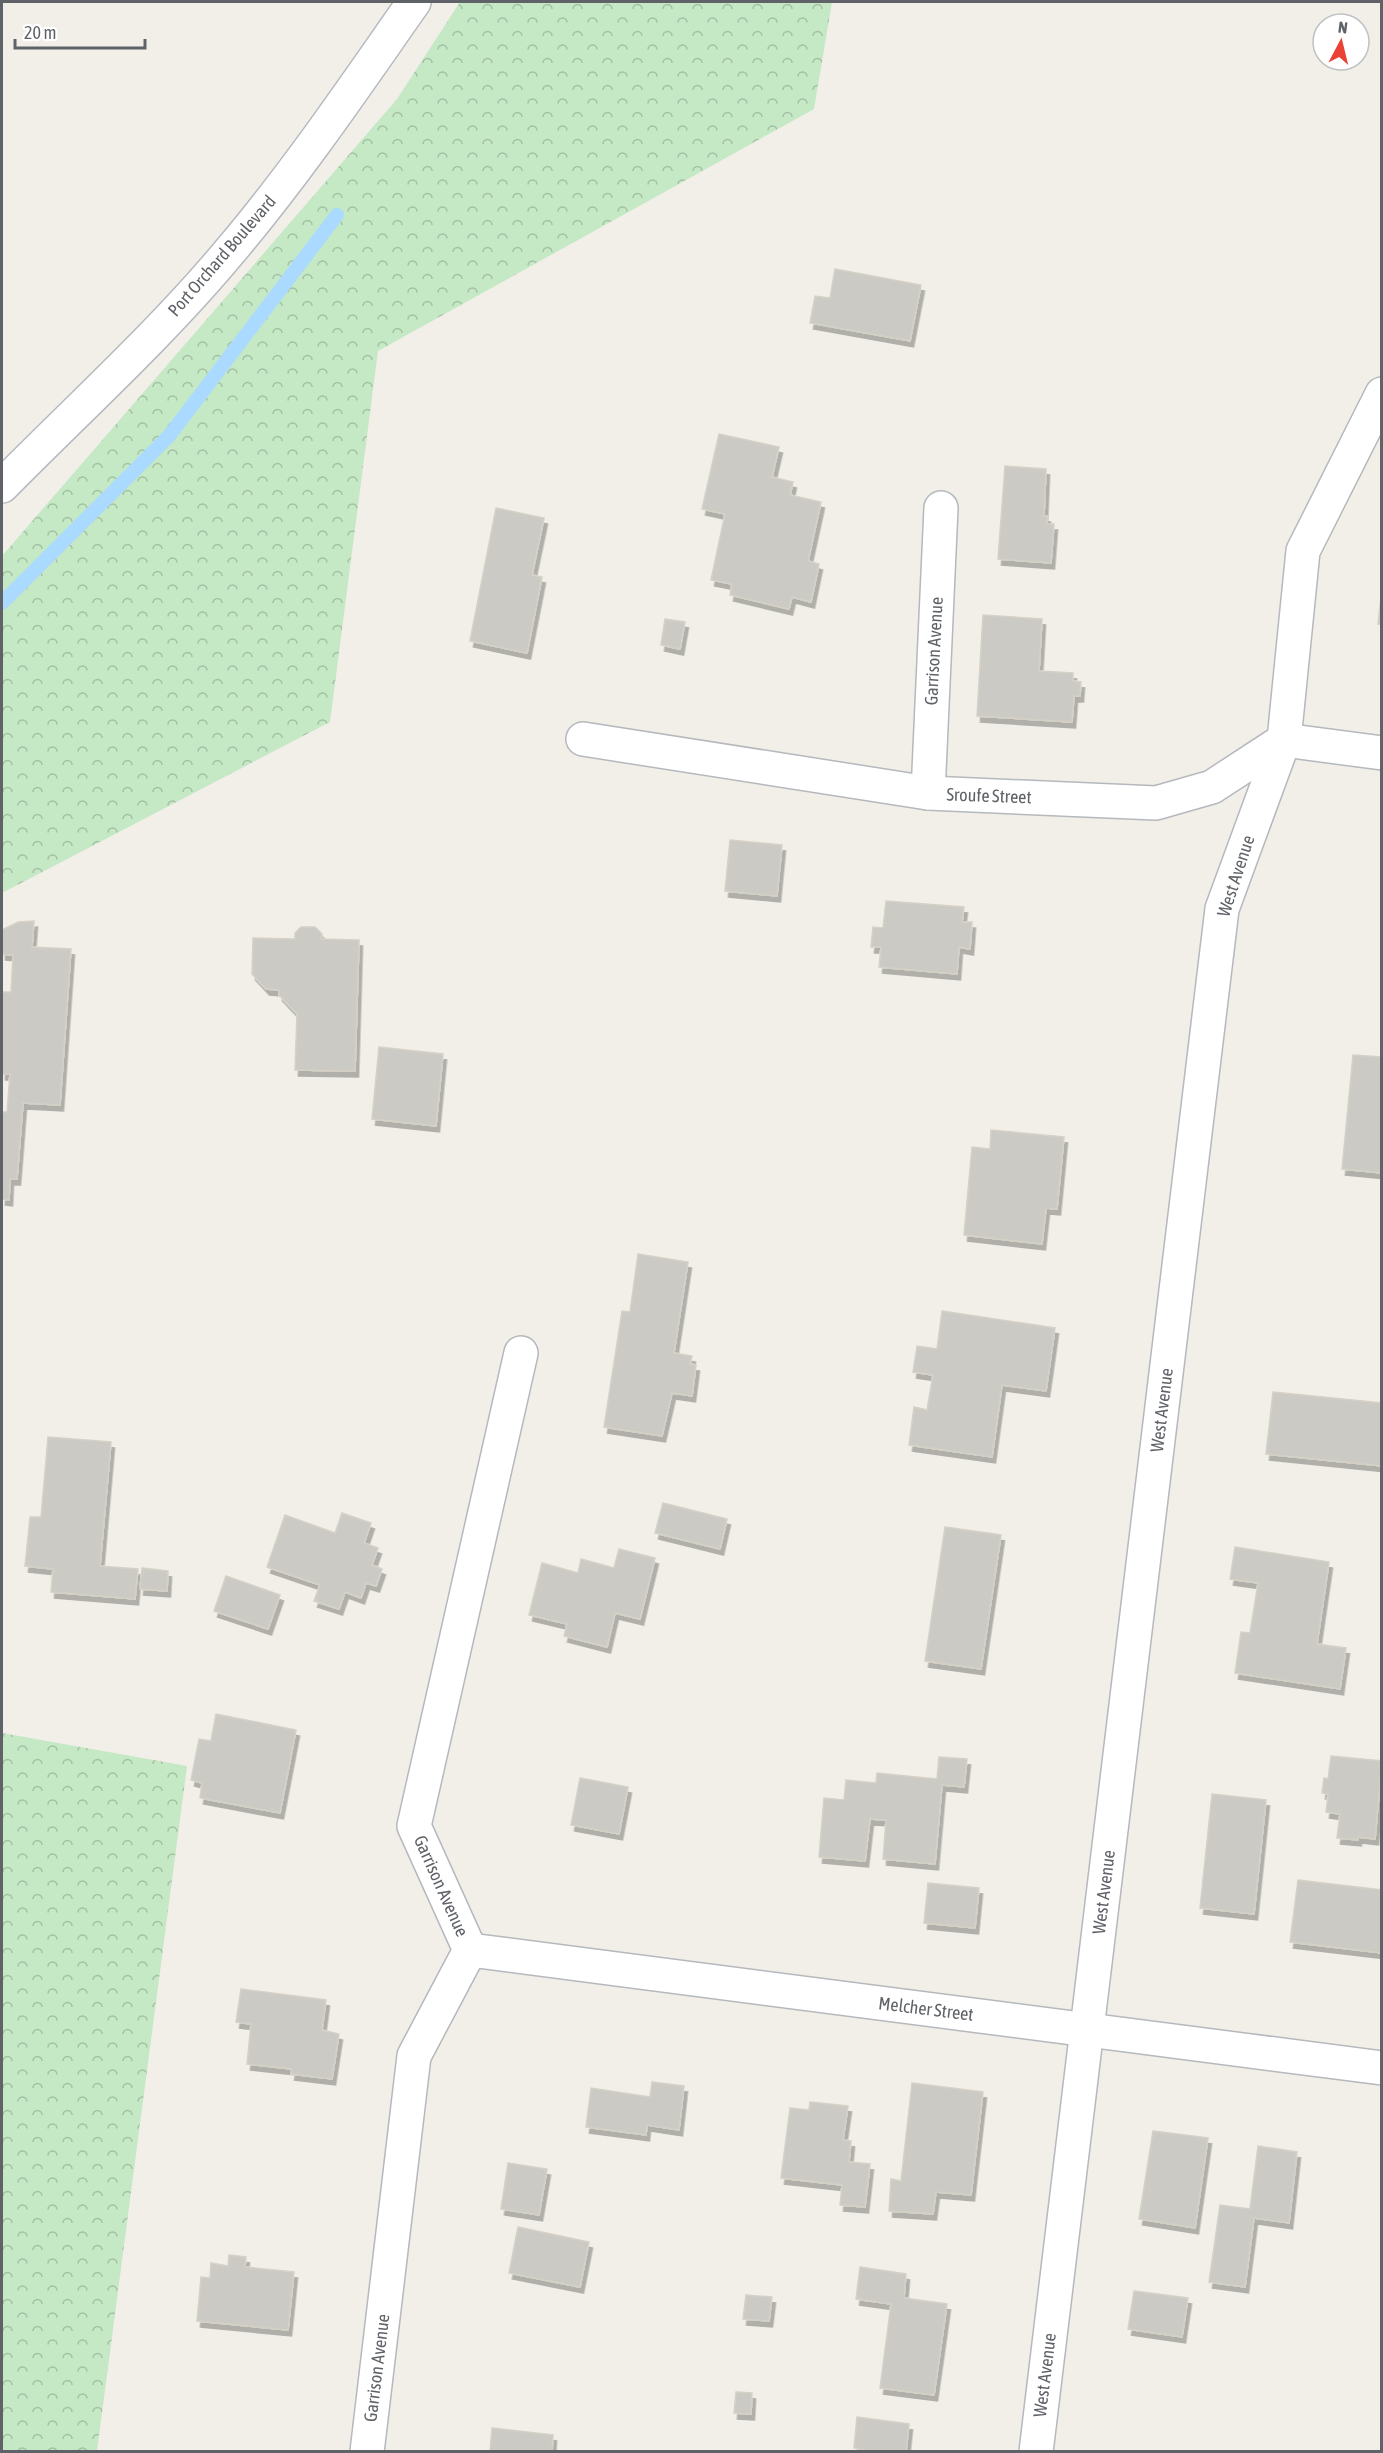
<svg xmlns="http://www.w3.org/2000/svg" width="1383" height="2453" viewBox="0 0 1383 2453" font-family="'Asap Condensed',sans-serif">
<defs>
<pattern id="forest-crowns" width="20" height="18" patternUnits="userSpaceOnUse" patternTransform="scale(1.5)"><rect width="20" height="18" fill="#c5e8c5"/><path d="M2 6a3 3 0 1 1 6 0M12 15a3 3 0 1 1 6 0" fill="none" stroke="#a3c0a4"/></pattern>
<filter id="shadow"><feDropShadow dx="3.5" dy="6" stdDeviation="0" flood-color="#0004"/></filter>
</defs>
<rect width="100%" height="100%" fill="#f1efe8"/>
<g fill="url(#forest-crowns)">
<path d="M460 2H832L814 109 378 351 330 722 2 893V556L397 99Z"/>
<path d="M2 1733 187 1766 97 2451H2Z"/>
</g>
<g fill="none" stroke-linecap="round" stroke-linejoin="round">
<path stroke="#aadaff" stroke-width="14" d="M2 603 169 436 337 215"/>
</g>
<g fill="#cccac5" stroke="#d6d1c6" stroke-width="1.5" filter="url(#shadow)">
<path d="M835 269 921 285 910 341 810 323 815 296 830 298Z"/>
<path d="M719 434 779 447 772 477 793 482 790 495 821 502 808 561 819 564 811 602 792 597 789 609 730 595 732 584 711 580 725 514 702 509Z"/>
<path d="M1005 466 1046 469 1044 516H1047V524H1054L1051 563 998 559Z"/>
<path d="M496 508 544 518 532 575 542 577 527 653 470 641Z"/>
<path d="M1382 589V624H1378Z"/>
<path d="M983 615 1042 619 1039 671 1073 673V681L1081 682 1080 696H1074L1072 722 977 716Z"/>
<path d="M665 619 685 622 680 649 661 645Z"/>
<path d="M730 840 782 845 777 896 725 891Z"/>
<path d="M886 901 964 907 962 922H972L970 949 959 947 957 974 879 967 881 947H871L873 927 883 928Z"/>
<path d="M34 921 32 947 71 949 60 1105 23 1103 17 1179H10L9 1200 2 1199V1112H7L10 1074H2V992H11L13 955 2 954V930L18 922Z"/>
<path d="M301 927H315L322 934 321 939 359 940 355 1071 295 1070 297 1014 279 995V990L266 989 252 974 253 938 295 939V933Z"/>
<path d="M379 1047 443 1054 436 1126 372 1119Z"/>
<path d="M1353 1055 1382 1057V1173L1342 1169Z"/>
<path d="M991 1130 1064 1137 1057 1209 1046 1208 1042 1244 964 1235 972 1147 990 1149Z"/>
<path d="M638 1254 688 1262 674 1353 692 1356 690 1364 696 1365 692 1396 672 1393 662 1436 604 1427 622 1311 630 1312Z"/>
<path d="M942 1311 1055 1328 1046 1391 1002 1385 992 1457 909 1445 914 1407 927 1410 933 1375 913 1372 917 1346 937 1349Z"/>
<path d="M1273 1392 1382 1403V1466L1266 1454Z"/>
<path d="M48 1437 111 1442 100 1566 138 1569 135 1599 51 1592 53 1569 25 1566 30 1517H41Z"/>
<path d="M663 1503 727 1519 720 1549 655 1533Z"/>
<path d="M342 1513 371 1523 364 1543 378 1548 372 1565 382 1569 376 1586 366 1583 361 1598 345 1592 339 1609 314 1601 320 1585 267 1567 285 1515 335 1533Z"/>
<path d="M945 1527 1001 1535 981 1669 925 1661Z"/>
<path d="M1235 1547 1329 1562 1317 1644 1346 1648 1340 1689 1235 1673 1241 1632 1250 1633 1258 1583 1230 1579Z"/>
<path d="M619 1549 655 1558 640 1619 615 1613 607 1647 564 1636 567 1624 529 1615 542 1563 578 1573 581 1559 614 1568Z"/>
<path d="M142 1568 168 1571 167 1591 140 1589Z"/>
<path d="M226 1576 280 1595 268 1629 214 1611Z"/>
<path d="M216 1714 296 1730 280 1813 200 1798 202 1783 191 1780 199 1739 211 1741Z"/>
<path d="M1331 1756 1382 1761 1375 1839 1358 1837V1840L1337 1838 1340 1814 1326 1812 1328 1794 1322 1793 1324 1778 1328 1779Z"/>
<path d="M939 1757 967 1759 964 1787 942 1785 935 1864 883 1859 886 1820 870 1819 865 1861 819 1857 824 1798 844 1800 846 1780 876 1783 877 1773 937 1779Z"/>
<path d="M580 1778 628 1787 619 1834 571 1825Z"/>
<path d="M1212 1794 1266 1800 1254 1914 1200 1908Z"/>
<path d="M1298 1880 1382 1890V1953L1290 1942Z"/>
<path d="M928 1883 979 1888 975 1928 924 1923Z"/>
<path d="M241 1989 326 2000 322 2030 339 2034 332 2079 291 2074 292 2069 247 2064 251 2024 236 2022Z"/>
<path d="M652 2082 684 2086 679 2130 647 2125 646 2135 586 2127 591 2088 650 2097Z"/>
<path d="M912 2083 983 2092 971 2195 936 2192 933 2214 889 2211 891 2179 901 2181Z"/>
<path d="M810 2102 848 2106 843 2140 851 2141 849 2162 870 2164 865 2207 840 2205 842 2185 781 2178 790 2108 809 2110Z"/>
<path d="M1153 2131 1208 2138 1195 2228 1139 2219Z"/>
<path d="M1258 2146 1297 2152 1289 2223 1254 2218 1245 2287 1209 2282 1220 2205 1250 2209Z"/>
<path d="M508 2163 547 2169 539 2215 501 2209Z"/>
<path d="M518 2227 589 2242 580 2287 509 2273Z"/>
<path d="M229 2255 246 2257 245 2267 294 2272 288 2330 197 2321 201 2277 210 2278 211 2263 228 2266Z"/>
<path d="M860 2267 906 2274 904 2298 947 2304 934 2395 880 2388 891 2304 856 2299Z"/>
<path d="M1134 2291 1188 2298 1182 2337 1128 2329Z"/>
<path d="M746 2295 772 2297 769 2321 743 2319Z"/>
<path d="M736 2392 752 2393 751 2414 734 2413Z"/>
<path d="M857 2417 909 2424 906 2452H875L854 2448Z"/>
<path d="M492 2428 553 2435 552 2452H490Z"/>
</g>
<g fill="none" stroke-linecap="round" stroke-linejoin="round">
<g stroke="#b5b8bc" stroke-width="36">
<g id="street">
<path d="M583 739 928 793 1156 803 1212 787 1284 740 1382 753"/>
<path d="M928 793 941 508"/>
<path d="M470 1950 1382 2068"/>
<path d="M367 2452 414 2056 470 1950 414 1826 521 1353"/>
<path d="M1036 2452 1222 909 1284 740 1303 551 1382 394"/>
</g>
</g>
<g stroke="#b6babf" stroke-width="36">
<path id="secondary" d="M2 486C78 409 161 334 230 251 297 172 355 86 414 2"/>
</g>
<use href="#street" stroke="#fff" stroke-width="33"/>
<use href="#secondary" stroke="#fff" stroke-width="33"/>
</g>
<g text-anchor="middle" stroke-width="5" stroke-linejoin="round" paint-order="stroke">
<g font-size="18" fill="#5f6368" stroke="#fff">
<text transform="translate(222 256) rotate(-49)" y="6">Port Orchard Boulevard</text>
<text transform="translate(934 651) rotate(-87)" y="6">Garrison Avenue</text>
<text transform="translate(989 796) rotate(2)" y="6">Sroufe Street</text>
<text transform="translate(1236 876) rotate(-72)" y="6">West Avenue</text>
<text transform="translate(1162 1410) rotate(-83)" y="6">West Avenue</text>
<text transform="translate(441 1886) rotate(66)" y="6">Garrison Avenue</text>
<text transform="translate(1104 1892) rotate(-83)" y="6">West Avenue</text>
<text transform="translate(926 2009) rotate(7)" y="6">Melcher Street</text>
<text transform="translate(377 2368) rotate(-83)" y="6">Garrison Avenue</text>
<text transform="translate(1045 2375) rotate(-83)" y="6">West Avenue</text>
</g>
</g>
<rect width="1383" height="2453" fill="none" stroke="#5f6368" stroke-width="6"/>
<g transform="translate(1341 42) rotate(7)"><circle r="28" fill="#ffffff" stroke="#bfc1c3" stroke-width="1.5"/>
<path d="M0-4.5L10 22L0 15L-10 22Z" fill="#ea4335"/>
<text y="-9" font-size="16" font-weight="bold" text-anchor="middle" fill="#5f6368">N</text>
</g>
<path d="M15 39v9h130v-9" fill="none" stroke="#5f6368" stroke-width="3"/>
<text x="24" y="39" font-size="18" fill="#5f6368" stroke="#ffffff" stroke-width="4.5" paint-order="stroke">20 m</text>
</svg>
